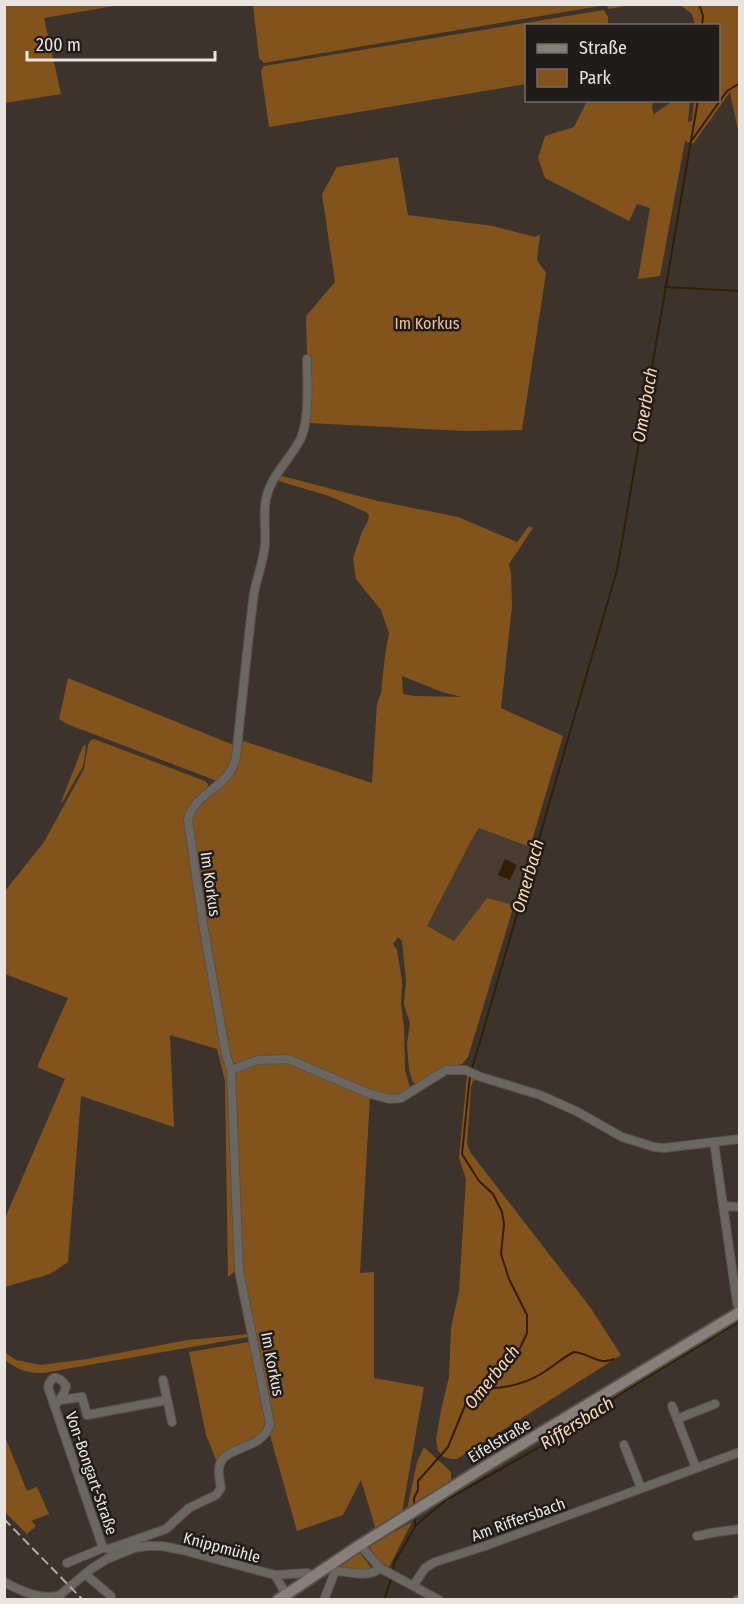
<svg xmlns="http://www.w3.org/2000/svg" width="744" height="1604" viewBox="0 0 744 1604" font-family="'Fira Sans Condensed',sans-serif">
<rect width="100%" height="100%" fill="#3c342c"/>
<path fill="#493d31" d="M480 828 530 847 514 905 487 898 455 941 426 926 472 839Z"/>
<g fill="#82541b" fill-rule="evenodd">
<path d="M5 4H120V5L44 18 61 94 5 103Z"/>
<path d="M253 5V4L630 5 609 9 606 5 264 63 259 58Z"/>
<path d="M680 5H739V135L730 92 693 144 685 141 660 276 638 279 650 208 637 204 629 221 545 178 538 158 545 136 574 127 587 101H653L652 108 655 119 654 114 673 101H690L688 122 692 121 694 101 718 100V26L695 25 692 14Z"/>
<path d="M604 10 608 17V25L526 26V84L269 127 261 71 264 66Z"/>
<path d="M398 157 408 215 493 226 535 237 540 234 537 260 546 273 522 430 466 431 309 423 306 316 335 282 322 194 337 167Z"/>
<path d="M278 475 378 501 458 517 517 542 529 526 533 528 509 564 511 574 512 606 501 708 563 736 530 847 479 828 472 839 427 926 454 941 487 898 514 905 468 1057 462 1064 445 1068 417 1085 413 1082 409 1070 407 1044 410 1023 404 1004 406 981 402 941 398 937 393 944 397 950 402 981 401 1004 404 1027 405 1070 410 1087 409 1090 406 1093 390 1097 371 1092 287 1056 238 1064 231 1061 205 922 191 820 193 811 228 777 240 740 372 783 377 704 381 693 385 656 389 633 381 610 356 579 353 558 362 532 368 521 369 515 366 512 329 496 275 480ZM402 676 442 692 462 697 415 696 403 694Z"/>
<path d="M68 678 236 746C232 761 229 771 217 781L67 724 59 719Z"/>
<path d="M94 739 205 781 208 784 207 789C193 799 188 802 185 820L227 1071 235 1268 233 1273 228 1277 225 1081 217 1049 170 1035 174 1127 81 1096 68 1262 50 1274 5 1287V1218L65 1079 37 1067 68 998 5 974V891L44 842 84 769 88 745 91 740Z"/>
<path d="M86 745 84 762 82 768 62 803 61 802 83 746Z"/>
<path d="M285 1061 370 1096 360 1273 374 1272V1378L424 1387 402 1513 376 1530 361 1480 343 1515 297 1531 271 1439 241 1268 233 1081 236 1073 258 1062Z"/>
<path d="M469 1074 480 1079 473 1081 471 1087 467 1144 470 1152 590 1307 621 1355 457 1459H451L444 1457 438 1451 436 1439 441 1410 449 1377 451 1328 459 1291 466 1179 459 1158 467 1076Z"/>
<path d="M248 1334 249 1337 43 1373C28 1373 17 1370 5 1360L4 1352 16 1360 41 1365 87 1359 188 1340Z"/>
<path d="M249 1342 254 1346 267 1419 266 1429 262 1436 218 1461 216 1460 206 1435 189 1352Z"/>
<path d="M5 1437 27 1491 37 1487 49 1514 31 1521 36 1526 27 1534 5 1512Z"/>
<path d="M424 1447 451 1472V1480L407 1510 417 1462Z"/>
<path d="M412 1522 389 1567 380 1562 370 1548 372 1544Z"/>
<path d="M358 1553 361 1554 372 1569 369 1571 336 1568Z"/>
</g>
<path fill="#331e04" d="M505 859 517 865 510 880 498 875Z"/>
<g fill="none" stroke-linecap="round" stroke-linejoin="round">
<g stroke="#331e04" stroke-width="2">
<path d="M699 4 703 16 702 26"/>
<path d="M692 140 727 91 740 83"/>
<path d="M665 287 740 291"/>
<path d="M472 1069 617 570 698 100"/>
<path d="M479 1387C501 1391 529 1383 547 1370 556 1364 564 1357 574 1352 590 1353 598 1366 614 1359"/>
<path d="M414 1505V1498L418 1490V1481L448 1447 466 1403 479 1387 505 1366 519 1350 527 1333V1315L509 1279 501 1254 504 1224 502 1212 493 1194 479 1181 462 1154 470 1075"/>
<path d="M415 1526 446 1500 538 1448 625 1391 740 1321"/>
<path d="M393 1571 394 1563 415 1527V1514"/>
<path d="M384 1600 392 1577"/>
</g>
<g stroke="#585049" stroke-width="10">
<g id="minor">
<path d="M231 1070 258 1060 288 1059 370 1094 390 1099 401 1098 446 1070H465L481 1077 540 1095 576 1111 622 1137 654 1147 664 1148 740 1139"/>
<path d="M714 1142 737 1303 740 1310"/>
<path d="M723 1206 740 1207"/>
<path d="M163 1380 172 1422"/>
<path d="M60 1400 82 1397 87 1415 167 1400"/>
<path d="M55 1406 64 1393 66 1386C60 1377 52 1373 48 1387L103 1548"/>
<path d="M672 1406 696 1468"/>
<path d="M677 1419 715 1404"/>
<path d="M624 1445 641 1488"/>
<path d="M697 1536 717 1532 740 1529"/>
<path d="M360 1545 380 1568 439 1600"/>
<path d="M67 1563 103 1548 109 1549 166 1529 189 1508 216 1495 221 1488C220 1481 217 1471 220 1464 227 1445 263 1450 270 1424L239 1271 231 1070 226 1055 203 924 188 820C194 797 211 794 225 778 231 772 234 765 236 757 242 702 247 648 254 593 257 577 264 560 265 544 266 529 263 514 266 499 271 475 289 461 300 440 310 421 307 381 307 359"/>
<path d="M85 1574 111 1596"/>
<path d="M275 1575 286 1594"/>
<path d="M4 1582C21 1591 41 1601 60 1595L91 1569 107 1559 134 1548 147 1546H162L182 1550 275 1575 307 1573 314 1575"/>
<path d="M413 1586 425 1568 435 1562 485 1546 740 1452"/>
<path d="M324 1600 334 1574 337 1571C351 1572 369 1578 380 1568"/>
<path d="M737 1600 740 1599"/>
</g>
</g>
<g stroke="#585049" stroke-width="14">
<path id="secondary" d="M278 1600 360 1545 486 1466 740 1312"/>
</g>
<use href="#minor" stroke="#6a6662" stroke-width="8"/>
<use href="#secondary" stroke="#86807a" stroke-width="10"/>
<path stroke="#b3ada7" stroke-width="2" stroke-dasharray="9 4.5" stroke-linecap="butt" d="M4 1519 83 1600"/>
</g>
<g text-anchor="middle" stroke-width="5" stroke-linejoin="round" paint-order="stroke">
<g font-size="16" fill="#f7c289" stroke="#201c19">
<text x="427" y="329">Im Korkus</text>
</g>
<g font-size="16" fill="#e9e4df" stroke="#201c19">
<text transform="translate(211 884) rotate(82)" y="6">Im Korkus</text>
<text transform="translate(273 1364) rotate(79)" y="6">Im Korkus</text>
<text transform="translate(499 1440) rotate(-31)" y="6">Eifelstraße</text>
<text transform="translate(92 1473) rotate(71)" y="6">Von-Bongart-Straße</text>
<text transform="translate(518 1519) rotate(-20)" y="6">Am Riffersbach</text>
<text transform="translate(222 1547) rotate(15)" y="6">Knippmühle</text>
</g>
<g font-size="18" font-style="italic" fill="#fad6b1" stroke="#201c19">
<text transform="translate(645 405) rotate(-80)" y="6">Omerbach</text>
<text transform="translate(528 876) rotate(-74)" y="6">Omerbach</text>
<text transform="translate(492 1377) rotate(-51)" y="6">Omerbach</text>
<text transform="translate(577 1423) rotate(-32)" y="6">Riffersbach</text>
</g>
</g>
<rect width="744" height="1604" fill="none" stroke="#e9e4df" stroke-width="12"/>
<rect x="525" y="24" width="195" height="78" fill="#201c19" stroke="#706c68" stroke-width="1.5"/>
<rect x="537" y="44" width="30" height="9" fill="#86807a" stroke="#706c68" stroke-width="1.5"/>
<text x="579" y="54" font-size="18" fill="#e9e4df">Straße</text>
<rect x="537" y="69" width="30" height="18" fill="#82541b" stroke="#706c68" stroke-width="1.5"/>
<text x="579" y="84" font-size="18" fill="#e9e4df">Park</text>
<path d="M27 51v9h188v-9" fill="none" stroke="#e9e4df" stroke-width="3"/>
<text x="36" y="51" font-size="18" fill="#e9e4df" stroke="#201c19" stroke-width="4.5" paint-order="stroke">200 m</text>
</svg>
